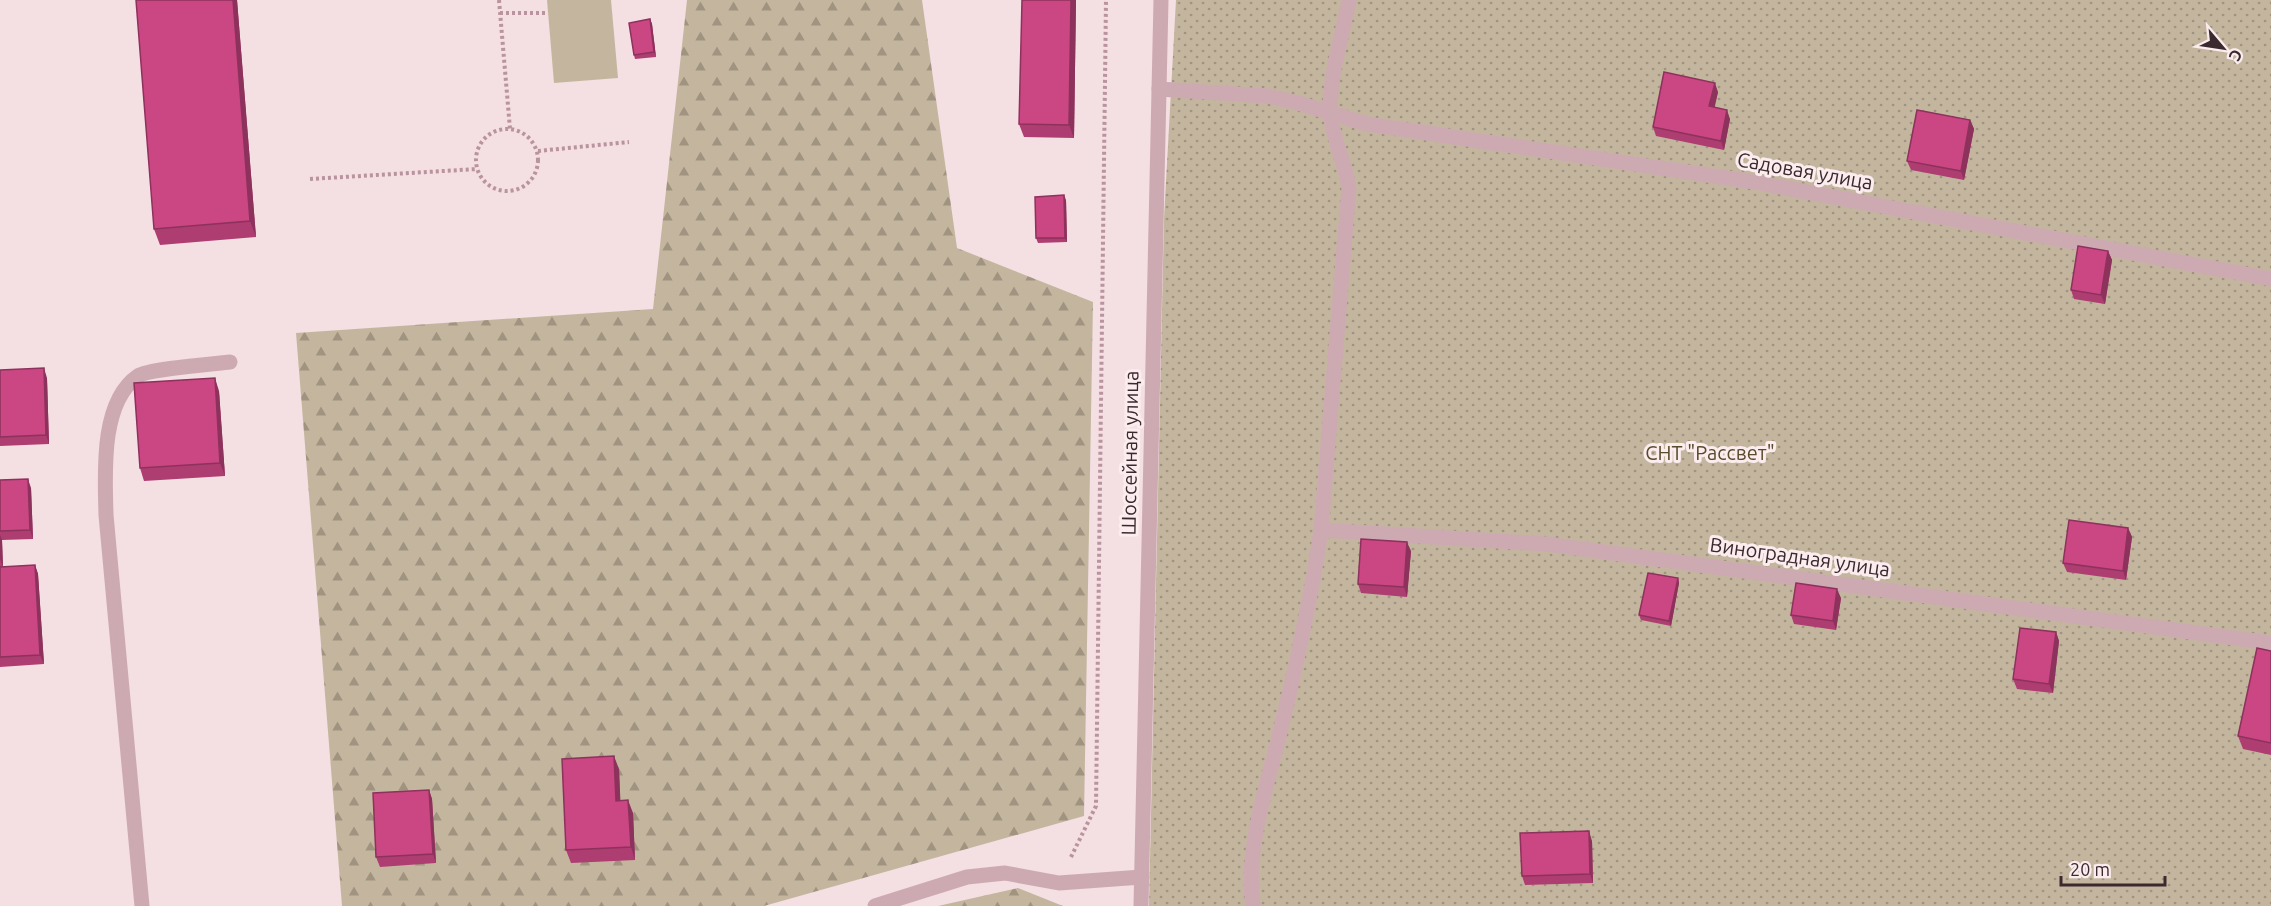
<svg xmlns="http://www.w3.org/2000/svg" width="2271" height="906" viewBox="0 0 2271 906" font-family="Ubuntu,sans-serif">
<defs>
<pattern id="grass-dots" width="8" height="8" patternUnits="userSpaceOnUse" patternTransform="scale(1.5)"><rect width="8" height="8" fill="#c4b69e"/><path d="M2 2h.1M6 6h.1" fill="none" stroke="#a09481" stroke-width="1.8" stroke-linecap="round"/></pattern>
<pattern id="forest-firs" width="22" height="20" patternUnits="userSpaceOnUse" patternTransform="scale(1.5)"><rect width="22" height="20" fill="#c4b69e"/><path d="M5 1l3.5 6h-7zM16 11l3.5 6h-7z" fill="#a09481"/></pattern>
</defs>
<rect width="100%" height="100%" fill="#f4dfe3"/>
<path fill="url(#grass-dots)" d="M1176 0H2271V906H1149L1164 218Z"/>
<g fill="url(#forest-firs)">
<path d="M687 0H922L957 248 1093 302 1084 816 764 906H342L296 333 653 309Z"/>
<path d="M1018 888 1063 906H938Z"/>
</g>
<path fill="#c4b69e" d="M547 0H611L618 78 554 83Z"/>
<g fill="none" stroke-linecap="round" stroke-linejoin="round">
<g stroke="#b9949e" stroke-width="4" stroke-dasharray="3 3" stroke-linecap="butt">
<path d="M499 0 510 129"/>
<path d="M500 13H548"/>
<circle cx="507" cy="160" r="31"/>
<path d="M538 151 629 142"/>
<path d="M310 179 477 169"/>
<path d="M1071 857 1096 806 1106 0"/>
</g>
<path stroke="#cdaab2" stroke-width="15" d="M142 906 106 515C105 474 100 402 138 376 148 369 213 364 230 362"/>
<g stroke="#cdaab2" stroke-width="15">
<path d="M1159 89 1267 96 1298 103 1367 124 1754 182 2271 279"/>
<path d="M1321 530 1546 544 2271 643"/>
<path d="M875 906 967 877 1005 873 1059 883 1142 877"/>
<path d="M1253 906C1245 849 1266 790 1279 736 1296 667 1311 599 1321 530L1349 187C1345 163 1331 134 1330 110 1330 74 1342 36 1349 0"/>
</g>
<path stroke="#cdaab2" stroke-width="15" d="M1141 906 1161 0"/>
</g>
<g fill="#ae3d71">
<path d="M237 0 256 237 160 245 154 229Z"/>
<path d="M1076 0 1074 138 1024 137 1019 124Z"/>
<path d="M650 19 652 24 656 57 635 59 634 55Z"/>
<path d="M1718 92 1714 107 1730 119 1724 150 1656 136 1653 127Z"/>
<path d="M1970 120 1974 129 1964 180 1911 170 1907 161Z"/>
<path d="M1066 200 1067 242 1038 243 1036 238Z"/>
<path d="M2108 251 2112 260 2105 304 2074 299 2071 290Z"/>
<path d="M0 370 47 378 49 444 0 446Z"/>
<path d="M219 391 225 476 144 481 140 468Z"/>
<path d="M0 480 31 488 33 539 2 540 3 567 35 565 38 574 44 664 0 667Z"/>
<path d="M2128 528 2132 537 2126 580 2067 572 2063 563Z"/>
<path d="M1411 551 1407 597 1361 593 1358 584Z"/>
<path d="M1678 578 1679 583 1671 626 1641 620 1639 615Z"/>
<path d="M1841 598 1836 630 1794 624 1791 615Z"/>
<path d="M2056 632 2059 641 2053 693 2017 689 2013 679Z"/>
<path d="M2271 651V755L2243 749 2238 736Z"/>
<path d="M619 769 620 801 633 813 635 860 571 863 566 850Z"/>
<path d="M429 790 432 799 436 863 380 867 376 857Z"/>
<path d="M1592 841 1593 883 1525 885 1522 876Z"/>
</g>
<g fill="#8d325c">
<path d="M233 0H237L256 237 250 221Z"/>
<path d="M1071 0H1076L1074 138 1069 125Z"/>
<path d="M650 19 652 24 656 57 654 52Z"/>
<path d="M1715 83 1718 92 1713 115 1709 106Z"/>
<path d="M1727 110 1730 119 1724 150 1721 141Z"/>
<path d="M1970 120 1974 129 1964 180 1961 171Z"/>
<path d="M1064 195 1066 200 1067 242 1065 238Z"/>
<path d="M2108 251 2112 260 2105 304 2101 295Z"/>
<path d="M44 368 47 378 49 444 46 435Z"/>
<path d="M215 378 219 391 225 476 220 463Z"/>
<path d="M28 479 31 488 33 539 30 530Z"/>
<path d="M2128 528 2132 537 2126 580 2123 571Z"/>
<path d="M0 535 2 540 3 567 0 559Z"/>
<path d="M1407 542 1411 551 1407 597 1404 587Z"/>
<path d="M35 565 38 574 44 664 40 655Z"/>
<path d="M1678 578 1679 583 1671 626 1669 621Z"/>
<path d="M1837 589 1841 598 1836 630 1833 621Z"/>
<path d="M2056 632 2059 641 2053 693 2049 684Z"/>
<path d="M614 756 619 769 621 814 616 801Z"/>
<path d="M429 790 432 799 436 863 433 854Z"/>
<path d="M628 800 633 813 635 860 631 847Z"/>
<path d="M1589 831 1592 841 1593 883 1590 874Z"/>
</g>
<g fill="#ca4783" stroke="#8d325c" stroke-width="1.5">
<path d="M136 0H233L250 221 154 229Z"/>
<path d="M1022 0H1071L1069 125 1019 124Z"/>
<path d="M650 19 654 52 634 55 629 23Z"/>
<path d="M1664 72 1715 83 1709 106 1727 110 1721 141 1653 127Z"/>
<path d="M1917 110 1970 120 1961 171 1907 161Z"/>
<path d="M1064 195 1065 238H1036L1035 197Z"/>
<path d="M2078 246 2108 251 2101 295 2071 290Z"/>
<path d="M44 368 46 435 0 437V370Z"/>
<path d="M215 378 220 463 140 468 134 383Z"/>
<path d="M28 479 30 530 0 531V480Z"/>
<path d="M2069 520 2128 528 2123 571 2063 563Z"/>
<path d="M1361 539 1407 542 1404 587 1358 584Z"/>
<path d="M35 565 40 655 0 657V567Z"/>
<path d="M1648 573 1678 578 1669 621 1639 615Z"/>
<path d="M1796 583 1837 589 1833 621 1791 615Z"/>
<path d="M2020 628 2056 632 2049 684 2013 679Z"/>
<path d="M2257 648 2271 651V743L2238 736Z"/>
<path d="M614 756 616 801 628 800 631 847 566 850 562 759Z"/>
<path d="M429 790 433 854 376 857 373 793Z"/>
<path d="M1589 831 1590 874 1522 876 1520 833Z"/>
</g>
<g text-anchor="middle" stroke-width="6" stroke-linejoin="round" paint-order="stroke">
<g font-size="20" fill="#3a2a30" stroke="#fbecee">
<text transform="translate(1805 171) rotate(10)" y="7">Садовая улица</text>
<text transform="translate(1130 453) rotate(-89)" y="7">Шоссейная улица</text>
<text transform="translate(1800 557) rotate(8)" y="7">Виноградная улица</text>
</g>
<g font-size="20" fill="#5a4b2c" stroke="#fbecee">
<text x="1710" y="460">СНТ "Рассвет"</text>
</g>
</g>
<g transform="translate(2223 48) rotate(119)" stroke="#fbecee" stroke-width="4.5" paint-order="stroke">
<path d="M0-4.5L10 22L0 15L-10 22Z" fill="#3a2a30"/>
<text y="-9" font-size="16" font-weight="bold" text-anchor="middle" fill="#3a2a30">С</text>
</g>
<path d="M2061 876v9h104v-9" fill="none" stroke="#3a2a30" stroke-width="3"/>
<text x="2070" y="876" font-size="18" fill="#3a2a30" stroke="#fbecee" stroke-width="4.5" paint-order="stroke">20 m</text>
</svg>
